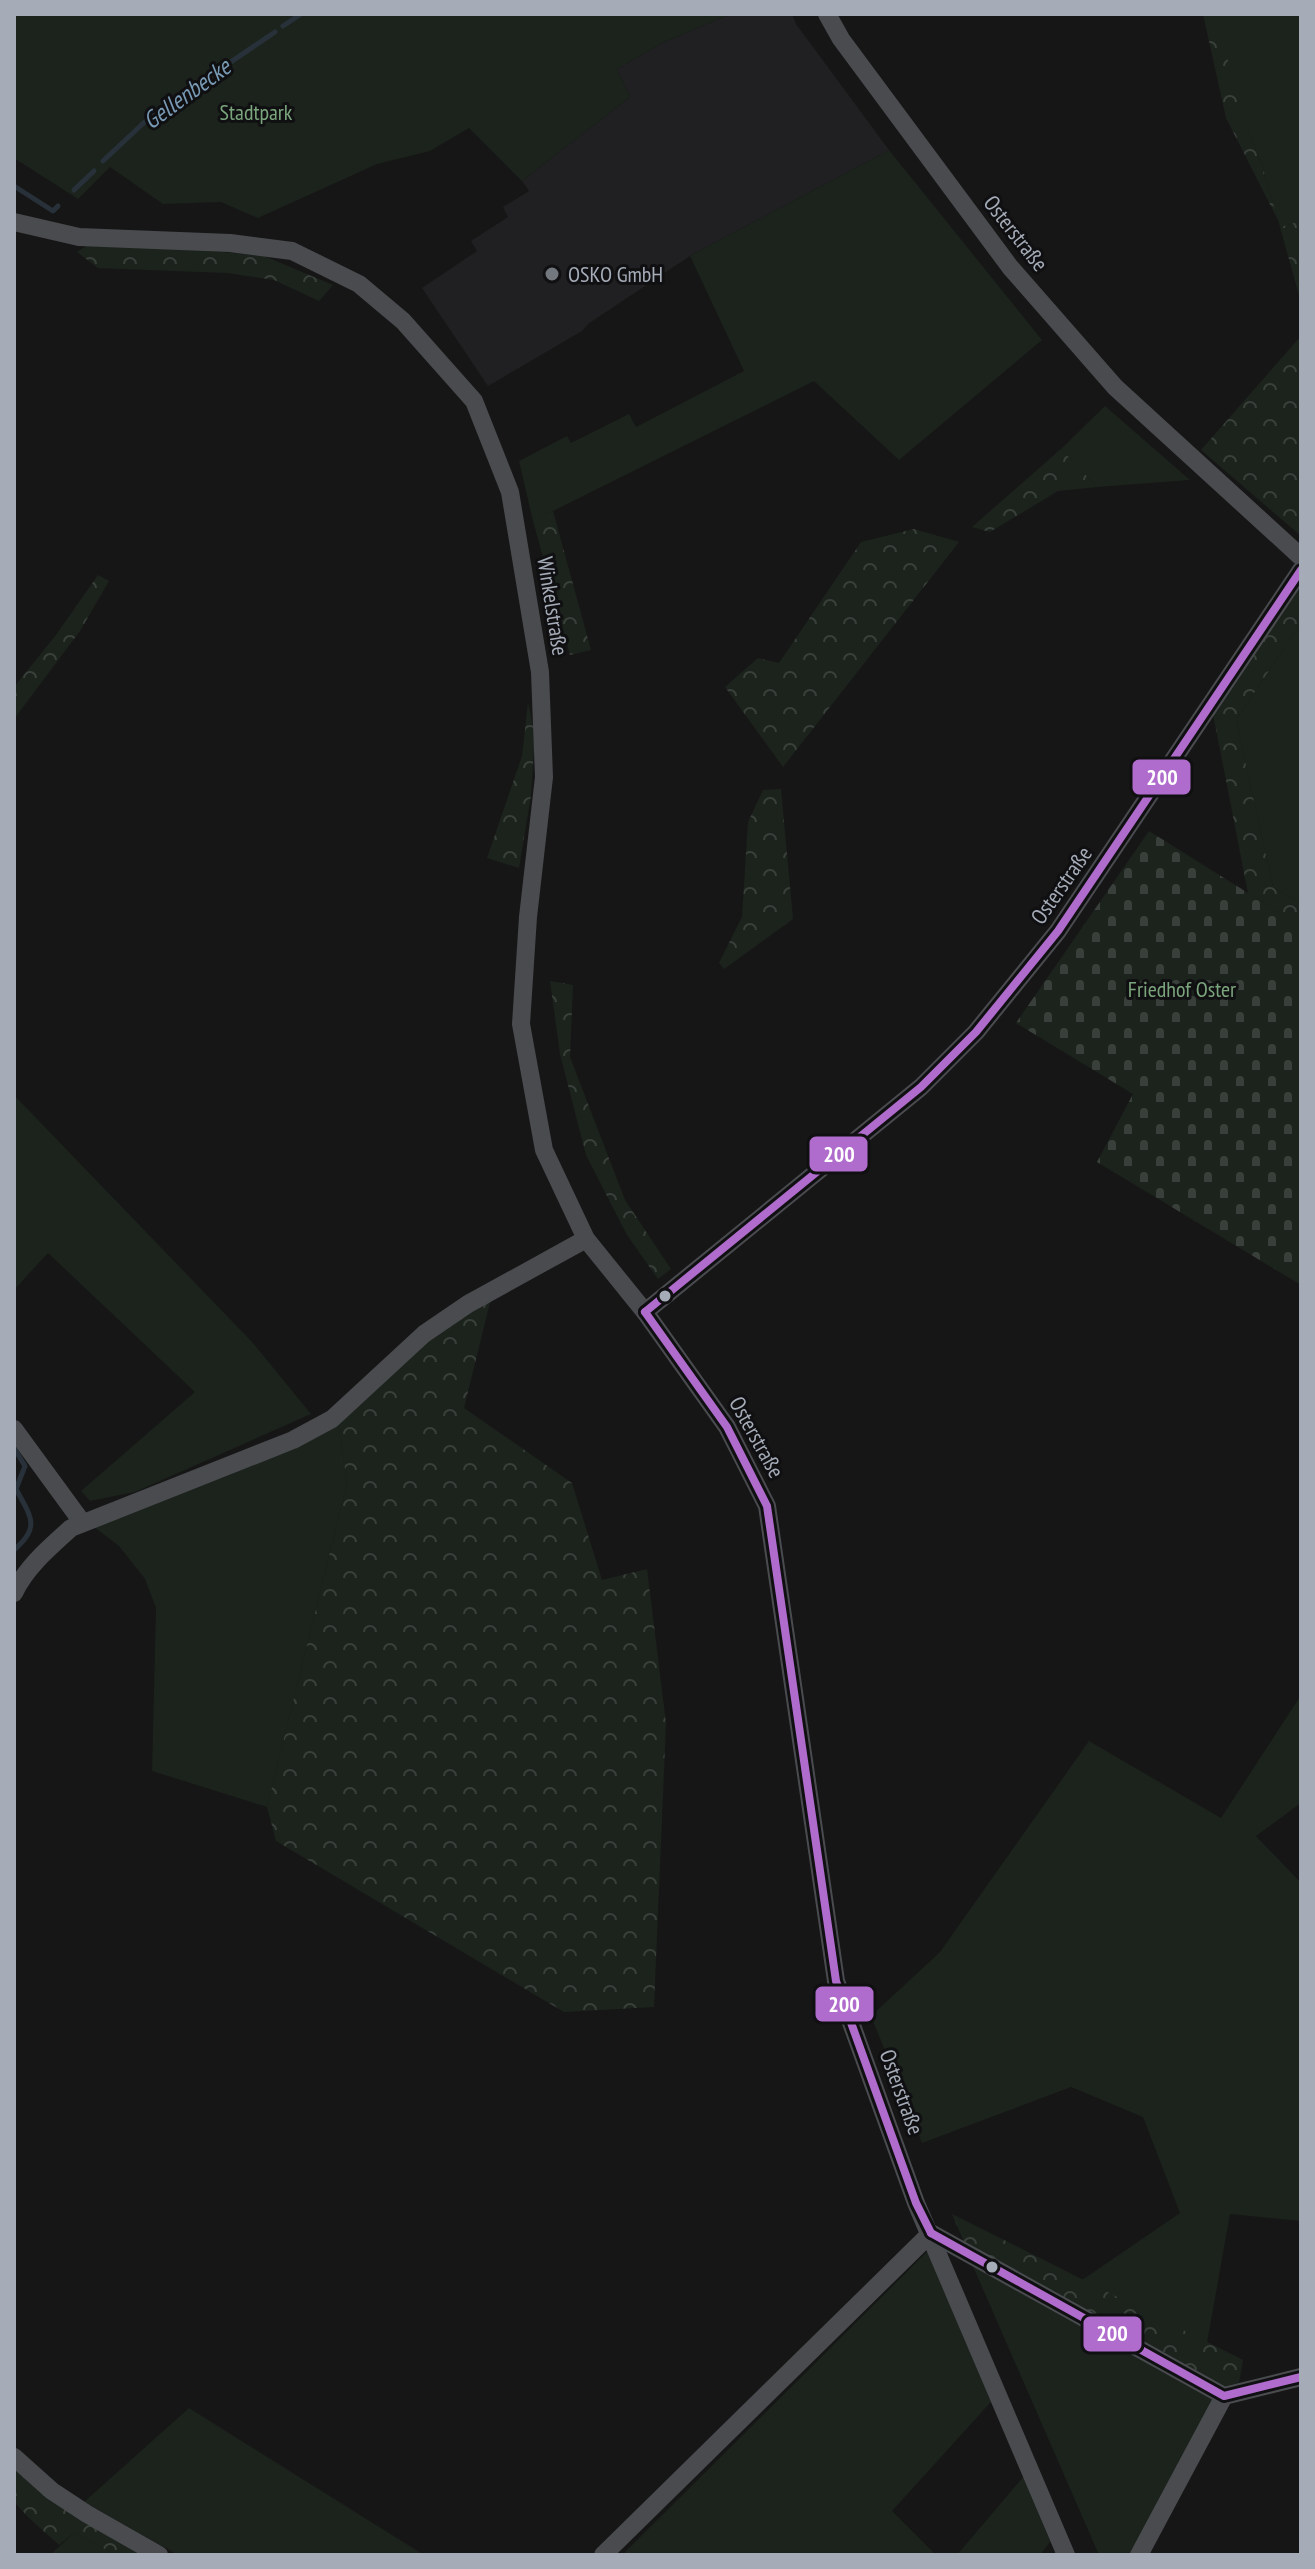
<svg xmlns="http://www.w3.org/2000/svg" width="1315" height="2569" viewBox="0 0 1315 2569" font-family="'PT Sans Narrow',sans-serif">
<defs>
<pattern id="forest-crowns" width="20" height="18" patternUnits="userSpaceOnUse" patternTransform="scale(2)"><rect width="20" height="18" fill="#1b231c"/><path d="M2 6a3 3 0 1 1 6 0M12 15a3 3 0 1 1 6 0" fill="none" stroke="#39403b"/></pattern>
<pattern id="cemetery-stones" width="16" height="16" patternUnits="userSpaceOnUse" patternTransform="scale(2)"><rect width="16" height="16" fill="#1b231c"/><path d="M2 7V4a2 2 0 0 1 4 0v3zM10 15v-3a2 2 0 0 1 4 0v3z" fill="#39403b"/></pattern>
</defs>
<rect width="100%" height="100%" fill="#161616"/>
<path fill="#202022" d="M731 14H792L796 24 889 150 690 256 588 324 582 331 488 386 422 288 477 251 471 241 508 217 503 207 529 191 522 181 630 97 617 69 664 42Z"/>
<g fill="#1b231c">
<path d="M14 14H731L664 42 617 69 630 97 522 181 469 128 430 151 377 164 258 218 221 202 163 204 110 167 78 199 14 158Z"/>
<path d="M1217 14H1301V221L1280 227 1262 165 1237 107Z"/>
<path d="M889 150 1042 340 899 460 814 381 553 511 532 517 519 461 567 436 571 443 629 414 636 427 744 371 690 256Z"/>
<path d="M1105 406 1190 480 1097 487 1061 449Z"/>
<path d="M1301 623V903L1273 887 1236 720Z"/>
<path d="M14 1095 253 1343 311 1414 135 1492 90 1501 81 1491 195 1392 48 1253 14 1290Z"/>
<path d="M338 1422 347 1483 267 1807 152 1771 156 1608 145 1579 119 1546 90 1524Z"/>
<path d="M1301 1695V1803L1256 1836 1301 1883V2221L1230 2214 1207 2343 1082 2280 1180 2213 1143 2117 1071 2087 922 2143 871 2016 940 1952 1089 1741 1221 1818Z"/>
<path d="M928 2251 991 2402 892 2511 936 2555H628L625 2552Z"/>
<path d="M972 2264 1214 2399 1130 2555H1099Z"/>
<path d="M189 2408 424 2555H178L84 2502Z"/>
<path d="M1024 2476 1050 2542 1040 2555H957Z"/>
<path d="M75 2532 115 2555H50Z"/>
</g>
<g fill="url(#forest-crowns)">
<path d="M1203 14H1217L1241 116 1262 165 1278 220 1226 118Z"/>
<path d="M1301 221V294L1299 295 1280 227Z"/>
<path d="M90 244 222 252 264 256 333 285 319 301 274 280 228 273 98 268 77 252Z"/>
<path d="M1301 336V472L1298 477 1301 479V536L1201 450Z"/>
<path d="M1061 449 1097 487 1058 491 990 532 972 527Z"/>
<path d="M553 511 591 650 570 655 532 517Z"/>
<path d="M914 529 959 542 783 767 725 687 758 658 779 663 861 542Z"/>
<path d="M98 575 109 581 80 631 14 719V687L56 635Z"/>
<path d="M1301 584V623L1236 720 1273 887 1301 903V926L1248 893 1213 714Z"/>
<path d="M528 703 535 735 531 795 519 868 487 858 522 756Z"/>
<path d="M781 789 793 919 724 969 719 963 742 917 748 822 763 790Z"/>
<path d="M550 981 573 985 570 1057 625 1200 671 1269 658 1279 627 1235 586 1155 560 1054Z"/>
<path d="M491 1298 464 1408 572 1483 602 1580 647 1569 666 1723 654 2007 564 2012 276 1841 267 1807 347 1483 338 1422 428 1336Z"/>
<path d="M952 2214 1243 2360 1239 2383 1221 2387 964 2242Z"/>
<path d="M14 2466 147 2555H115L75 2532 59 2545 29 2518 14 2502Z"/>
</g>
<path fill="url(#cemetery-stones)" d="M1149 831 1301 926V1285L1097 1162 1133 1094 1016 1023Z"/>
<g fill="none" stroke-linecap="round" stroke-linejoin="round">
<g stroke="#283139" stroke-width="5">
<path d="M283 26 301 14"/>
<path d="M103 161 151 116 275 32"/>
<path d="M14 186 53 211 58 206"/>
<path d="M74 190 94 171"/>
<path d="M14 1448 25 1466 16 1489C31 1517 41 1527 14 1550"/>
</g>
<g stroke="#494b4f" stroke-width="18">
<path d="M827 14 841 39 1010 267 1115 387 1301 557"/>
<path d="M14 222 79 237 230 243 292 251 359 284 403 321 474 401 510 492 540 672 544 777 528 917 521 1024 544 1150 586 1239 645 1312 727 1427 767 1506 836 1981 916 2203 1066 2555"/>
<path d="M645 1312 921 1087 976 1032 1058 931 1301 570"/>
<path d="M14 1429 82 1522"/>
<path d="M14 1593C26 1567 50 1547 71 1528L293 1440 332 1419 424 1334 468 1304 586 1239"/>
<path d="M931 2233 1224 2396 1301 2377"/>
<path d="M14 2457 52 2491 87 2514 159 2555"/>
<path d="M603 2555 931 2233"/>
<path d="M1139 2555 1224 2396"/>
</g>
<g stroke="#101012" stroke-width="14">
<g id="bus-1">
<path d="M645 1312 921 1087 976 1032 1058 931 1301 570"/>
<path d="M645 1312 727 1427 767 1506 836 1981 916 2203 931 2233"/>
<path d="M931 2233 1224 2396 1301 2377"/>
</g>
</g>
<use href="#bus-1" stroke="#b06ccc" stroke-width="8"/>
</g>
<circle fill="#73787f" stroke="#101012" stroke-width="3" cx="552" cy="274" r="8"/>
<g fill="#a5acb8" stroke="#101012" stroke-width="3">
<circle cx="665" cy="1296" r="7"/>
<circle cx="992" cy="2267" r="7"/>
</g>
<g text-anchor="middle" stroke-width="6" stroke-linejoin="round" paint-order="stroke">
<g font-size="22" fill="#7ba57c" stroke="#101012">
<text x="256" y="120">Stadtpark</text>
<text x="1182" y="997">Friedhof Oster</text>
</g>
<g font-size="22" fill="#a5acb8" stroke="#101012">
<text transform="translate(1016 233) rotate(52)" y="8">Osterstraße</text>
<text transform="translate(553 606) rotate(81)" y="8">Winkelstraße</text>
<text transform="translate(1061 885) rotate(-55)" y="8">Osterstraße</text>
<text transform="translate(757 1437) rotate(61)" y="8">Osterstraße</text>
<text transform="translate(902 2092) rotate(70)" y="8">Osterstraße</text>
</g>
<g font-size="22" fill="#a5acb8" stroke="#101012" text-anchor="start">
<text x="568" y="282">OSKO GmbH</text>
</g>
<g font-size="24" font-style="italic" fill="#799bb6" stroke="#101012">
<text transform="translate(187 94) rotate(-36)" y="8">Gellenbecke</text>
</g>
</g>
<g stroke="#101012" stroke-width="3">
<rect x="1131" y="758" width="61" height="38" rx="8" fill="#b06ccc"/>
<rect x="808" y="1135" width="61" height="38" rx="8" fill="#b06ccc"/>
<rect x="814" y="1985" width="61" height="38" rx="8" fill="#b06ccc"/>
<rect x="1082" y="2315" width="61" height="38" rx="8" fill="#b06ccc"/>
</g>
<g font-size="22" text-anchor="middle" font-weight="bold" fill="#fff">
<text x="1162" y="785">200</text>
<text x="839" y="1162">200</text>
<text x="844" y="2012">200</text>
<text x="1112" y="2341">200</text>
</g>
<rect width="1315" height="2569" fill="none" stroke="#a5acb8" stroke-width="32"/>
</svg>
